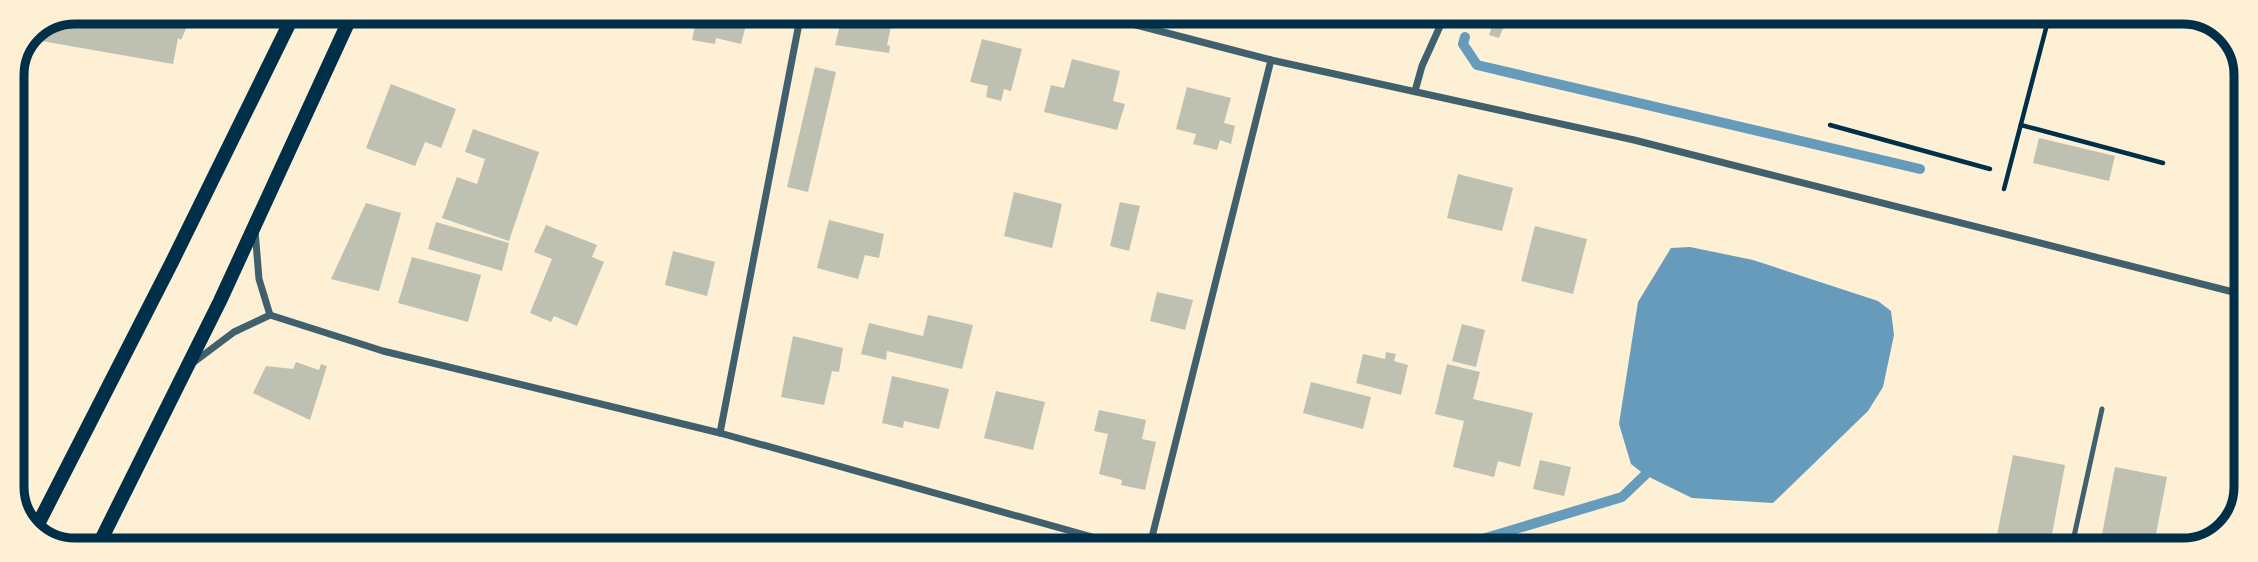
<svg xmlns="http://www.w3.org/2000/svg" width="2258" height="562" viewBox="0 0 2258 562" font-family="'Open Sans',sans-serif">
<rect width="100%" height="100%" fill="#fdf0d5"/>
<path fill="#669bbc" d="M1690 247 1753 260 1878 301 1891 311 1894 335 1883 387 1868 411 1773 503 1692 498 1645 475 1631 464 1619 424 1638 302 1671 248Z"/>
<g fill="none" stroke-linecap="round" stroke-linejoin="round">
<g stroke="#669bbc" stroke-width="10">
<path d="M1465 37 1463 44 1477 65 1920 169"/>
<path d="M2239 260 2245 262"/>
<path d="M1449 549 1622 497 1645 475"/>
</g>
</g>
<g fill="#bec0b2">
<path d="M112 12H182L181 18 189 22 181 40 178 38 173 64 30 39 32 30 59 19 109 27Z"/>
<path d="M548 13H563L559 23 546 19Z"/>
<path d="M565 13H597L594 22Z"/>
<path d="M698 13H749L741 44 716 38 715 44 692 40Z"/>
<path d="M836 13H894L887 45 890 46 889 53 835 45 840 25 833 24Z"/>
<path d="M1496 15 1507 19 1499 38 1489 35Z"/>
<path d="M982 39 1022 49 1011 91 1004 89 1001 101 986 97 988 86 970 82Z"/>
<path d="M1072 59 1120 71 1113 101 1125 104 1117 130 1044 112 1051 85 1064 88Z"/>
<path d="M815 67 836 72 808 192 787 187Z"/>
<path d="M391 84 456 109 441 148 425 142 415 166 366 148Z"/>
<path d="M1187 87 1231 98 1224 123 1235 126 1231 144 1220 140 1217 150 1193 144 1196 134 1176 129Z"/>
<path d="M473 129 539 152 509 241 442 218 457 177 477 184 485 159 465 152Z"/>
<path d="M2039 138 2115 156 2109 181 2033 163Z"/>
<path d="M1458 174 1513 188 1502 231 1447 218Z"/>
<path d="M1014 192 1062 204 1052 248 1004 236Z"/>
<path d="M1120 202 1140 206 1129 251 1110 246Z"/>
<path d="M366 203 401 213 379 291 331 279Z"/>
<path d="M829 220 884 234 879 258 865 255 858 279 817 268Z"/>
<path d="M436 222 509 243 502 271 428 249Z"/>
<path d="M546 225 597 245 592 257 604 262 577 326 554 316 551 322 530 313 552 259 534 252Z"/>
<path d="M1535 226 1587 239 1573 294 1521 281Z"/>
<path d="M673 251 715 262 707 296 665 285Z"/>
<path d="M412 257 481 275 468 322 398 303Z"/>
<path d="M1157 292 1193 300 1185 330 1150 321Z"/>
<path d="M928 315 973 325 962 369 887 351 886 360 861 354 869 323 923 336Z"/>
<path d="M1462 324 1485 330 1476 367 1452 361Z"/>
<path d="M793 336 843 348 839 372 832 371 824 405 781 397Z"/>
<path d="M1386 352 1396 354 1394 361 1408 365 1401 395 1356 383 1363 354 1385 359Z"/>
<path d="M296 362 319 370 321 364 327 366 310 420 253 393 266 366 293 369Z"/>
<path d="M1447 364 1480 372 1473 399 1533 413 1520 467 1498 461 1494 477 1453 467 1464 421 1435 414Z"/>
<path d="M892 376 949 389 939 429 904 421 903 428 882 423Z"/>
<path d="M1311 382 1371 397 1363 429 1303 413Z"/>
<path d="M996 391 1045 402 1033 450 984 438Z"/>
<path d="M1099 410 1146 420 1142 439 1156 442 1145 490 1121 485 1122 480 1099 474 1108 434 1094 431Z"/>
<path d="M2013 455 2065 465 2049 550H1994Z"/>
<path d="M1540 460 1571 467 1564 496 1533 489Z"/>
<path d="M2241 462H2245L2244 499 2230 523Z"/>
<path d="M2115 467 2167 477 2153 550H2099Z"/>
</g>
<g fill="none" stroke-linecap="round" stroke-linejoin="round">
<g stroke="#003049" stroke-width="4.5">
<path d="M1830 125 1990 169"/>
<path d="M2021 125 2163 163"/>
<path d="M2004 189 2050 13"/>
</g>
<g stroke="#3f606c" stroke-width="5">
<path d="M1464 13 1486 22"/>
<path d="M2071 550 2102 409"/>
</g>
<g stroke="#3f606c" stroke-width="7">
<path d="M1090 13 1271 60 1634 140 2245 295"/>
<path d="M1415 91 1422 66 1446 13"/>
<path d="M255 230 259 279 270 315"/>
<path d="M194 362 234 332 270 315 383 351 720 433 1135 549"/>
<path d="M720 433 801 13"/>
<path d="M1149 549 1271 60"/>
</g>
<g stroke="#003049" stroke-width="14">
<path d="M34 532 172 262 295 12"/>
<path d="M97 548 220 301 353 12"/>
</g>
</g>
<path d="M0 0H2258V562H0ZM75 24H2183A51 51 0 0 1 2234 75V487A51 51 0 0 1 2183 538H75A51 51 0 0 1 24 487V75A51 51 0 0 1 75 24Z" fill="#fdf0d5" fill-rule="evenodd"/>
<path fill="none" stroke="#003049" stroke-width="9" d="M75 24H2183A51 51 0 0 1 2234 75V487A51 51 0 0 1 2183 538H75A51 51 0 0 1 24 487V75A51 51 0 0 1 75 24Z"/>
</svg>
